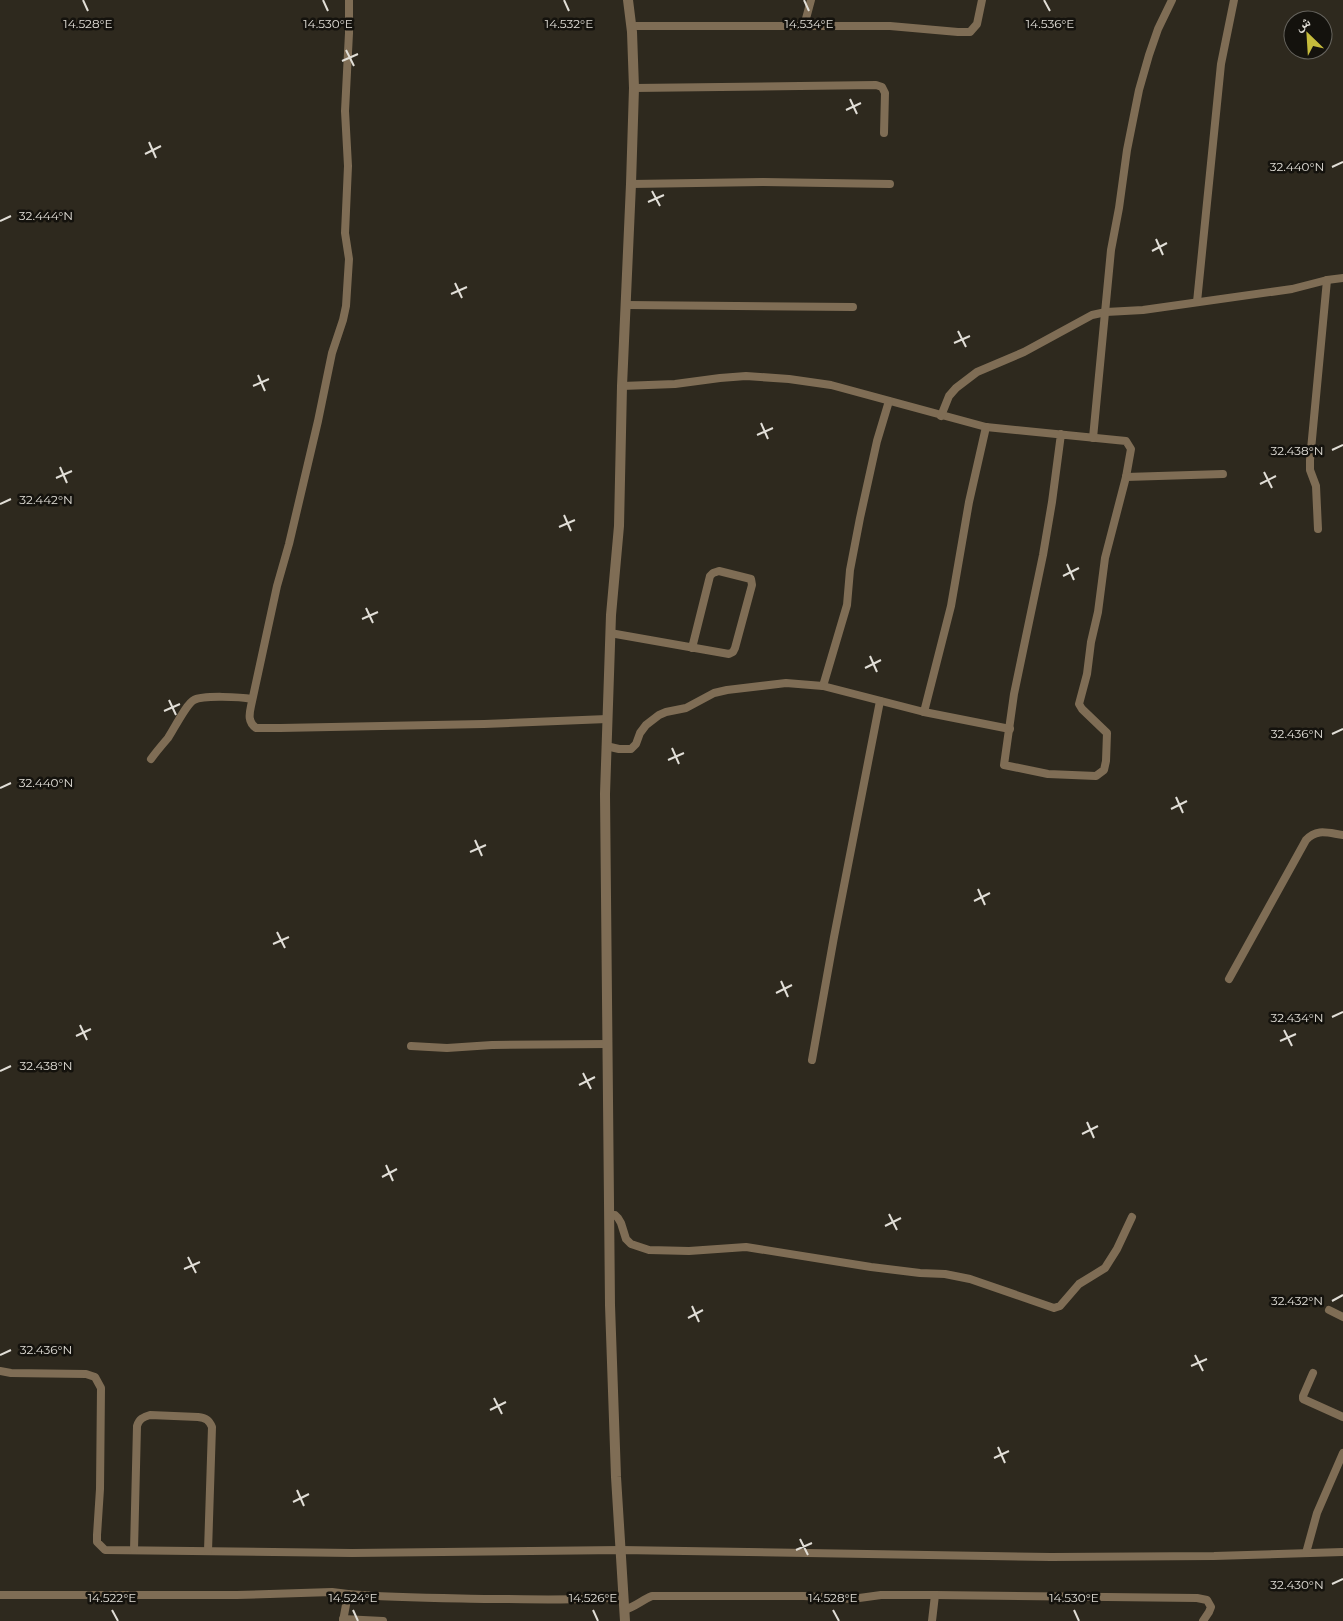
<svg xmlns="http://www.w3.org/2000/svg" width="1343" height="1621" viewBox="0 0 1343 1621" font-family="Montserrat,'Noto Naskh Arabic',sans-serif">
<rect width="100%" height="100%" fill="#2e291e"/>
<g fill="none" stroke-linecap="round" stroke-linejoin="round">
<g stroke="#7f6d55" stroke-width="8">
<path d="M349 0V33L345 111 348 166 345 233 349 259 346 306 343 320 332 353 318 421 289 544 277 586 251 706C249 715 248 722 256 728H280L484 724 607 719"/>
<path d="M631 26H890L958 32H970L977 24 982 0"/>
<path d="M804 26 811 0"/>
<path d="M634 88 876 85 882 87 885 93 884 133"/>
<path d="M631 184 763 182 890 184"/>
<path d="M1197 302 1221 64 1234 0"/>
<path d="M626 305 853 307"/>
<path d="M622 386 675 384 720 378 746 376 789 379 831 385 986 427 1126 441 1131 449 1126 477 1105 558 1098 612 1091 642 1087 674 1079 704 1082 709 1107 733 1106 761 1104 770 1096 776 1048 774 1004 765 1014 694 1043 555 1052 502 1061 434"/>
<path d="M941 416 949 396 956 388 977 372 1024 352 1092 315 1106 312 1143 310 1292 289 1327 280 1343 278"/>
<path d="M1093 438 1111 250 1119 208 1127 150 1139 90 1149 55 1158 29 1172 0"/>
<path d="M1126 477 1223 474"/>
<path d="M1318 529 1316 486 1310 470V460L1327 280"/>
<path d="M610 633 729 654 733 652 735 648 752 585 751 579 719 571 713 573 710 576 692 648"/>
<path d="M823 686 847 605 850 570 860 518 877 441 889 401"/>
<path d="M924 712 951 606 969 502 986 427"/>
<path d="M606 746 619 749H631L636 744 640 733 646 725 659 715 666 712 686 708 714 693 727 690 786 683 823 686 924 712 1010 729"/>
<path d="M151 759C156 752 162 745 168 738 174 729 187 703 194 700 203 695 241 697 252 699"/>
<path d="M1229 979 1306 840C1317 828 1328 833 1343 835"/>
<path d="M411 1046 447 1048 492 1045 608 1044"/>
<path d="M812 1060 834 937 880 701"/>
<path d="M609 1215H615L618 1218 621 1223 626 1239 631 1244 649 1250 689 1251 746 1247 871 1267 920 1273 945 1274 970 1279 1054 1308 1060 1306 1079 1284 1105 1268 1117 1249 1132 1217"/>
<path d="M1329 1310 1343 1317"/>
<path d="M0 1371 11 1373 86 1374 95 1377 101 1388 100 1489 97 1535V1542L105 1550 352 1553 621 1550 1051 1557 1214 1556 1343 1552"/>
<path d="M1313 1373 1303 1396V1399L1343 1417"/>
<path d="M134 1550 137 1426C139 1419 143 1417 150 1415L198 1417C206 1418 209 1420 212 1427L208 1551"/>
<path d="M1306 1553 1317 1513 1343 1453"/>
<path d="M0 1595H237L332 1592 348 1594"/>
<path d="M935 1595 1197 1598 1207 1600 1211 1607 1209 1612 1203 1621"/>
<path d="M624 1610C635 1607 642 1600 652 1596H804L852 1599 881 1595H935L932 1621"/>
<path d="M343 1619 383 1621"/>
<path d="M343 1621 348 1594C395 1598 442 1598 490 1599 534 1599 579 1601 624 1597"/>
</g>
<path stroke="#7f6d55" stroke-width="10" d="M625 1621 616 1477 610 1305 605 794 611 615 619 526 622 386 631 184 634 88 632 32 628 0"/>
</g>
<path fill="none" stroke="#e1ded7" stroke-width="2" d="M83 0 88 11M323 0 328 11M564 0 569 11M804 0 809 11M1044 0 1050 11M346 50 354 66M342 61 358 54M850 99 857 114M846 110 861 103M149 142 156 158M145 154 161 146M1332 167 1343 162M652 191 660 206M648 202 664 195M0 221 11 216M1156 239 1163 255M1152 251 1167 243M455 283 462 298M451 294 467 287M958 331 966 347M954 343 970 336M258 375 265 391M253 386 269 379M761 423 768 439M757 435 773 428M1332 450 1343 445M60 467 67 483M1264 472 1272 488M56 478 72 471M1260 484 1276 476M0 504 11 499M564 515 571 531M559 527 575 520M1067 564 1074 580M1063 576 1079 568M366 608 373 623M362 619 378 612M870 656 877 672M865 668 881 660M169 700 176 715M164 711 180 704M1332 734 1343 729M672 748 679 764M668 760 684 753M0 788 11 783M1176 797 1183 813M1171 809 1187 801M475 840 482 856M470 852 486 845M978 889 985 905M974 901 990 893M277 932 285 948M273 944 289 937M781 981 788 997M776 993 792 985M1332 1017 1343 1012M80 1025 87 1040M1284 1030 1292 1046M76 1036 91 1029M1280 1041 1296 1034M0 1071 11 1066M583 1073 591 1089M579 1085 595 1077M1087 1122 1094 1138M1082 1134 1098 1126M386 1165 393 1181M382 1177 397 1169M889 1214 897 1230M885 1226 901 1218M188 1257 196 1273M184 1269 200 1262M1332 1301 1343 1295M692 1306 699 1322M688 1318 703 1310M0 1355 11 1350M1195 1355 1203 1371M1191 1366 1207 1359M494 1398 502 1414M490 1410 506 1402M998 1447 1005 1463M994 1458 1009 1451M297 1490 304 1506M293 1502 309 1494M800 1539 808 1555M796 1550 812 1543M1332 1584 1343 1579M112 1610 118 1621M353 1610 358 1621M593 1610 598 1621M833 1610 839 1621M1074 1610 1079 1621"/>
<g font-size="12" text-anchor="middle" fill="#e1ded7" stroke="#14120d" stroke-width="5" stroke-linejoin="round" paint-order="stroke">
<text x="88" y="28">14.528°E</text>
<text x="328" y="28">14.530°E</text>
<text x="569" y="28">14.532°E</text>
<text x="809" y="28">14.534°E</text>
<text x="1050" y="28">14.536°E</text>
<text x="1297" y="171">32.440°N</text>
<text x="46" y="220">32.444°N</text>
<text x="1297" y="455">32.438°N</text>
<text x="46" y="504">32.442°N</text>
<text x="1297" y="738">32.436°N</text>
<text x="46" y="787">32.440°N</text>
<text x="1297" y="1022">32.434°N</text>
<text x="46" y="1070">32.438°N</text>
<text x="1297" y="1305">32.432°N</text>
<text x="46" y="1354">32.436°N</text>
<text x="1297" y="1589">32.430°N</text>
<text x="112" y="1602">14.522°E</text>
<text x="353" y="1602">14.524°E</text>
<text x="593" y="1602">14.526°E</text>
<text x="833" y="1602">14.528°E</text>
<text x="1074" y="1602">14.530°E</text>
</g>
<g transform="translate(1308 35) rotate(335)"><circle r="24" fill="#14120d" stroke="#66645e"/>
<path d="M0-4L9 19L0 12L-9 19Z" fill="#c6bc3c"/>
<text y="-8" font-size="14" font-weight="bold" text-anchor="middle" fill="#e1ded7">ش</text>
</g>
</svg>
